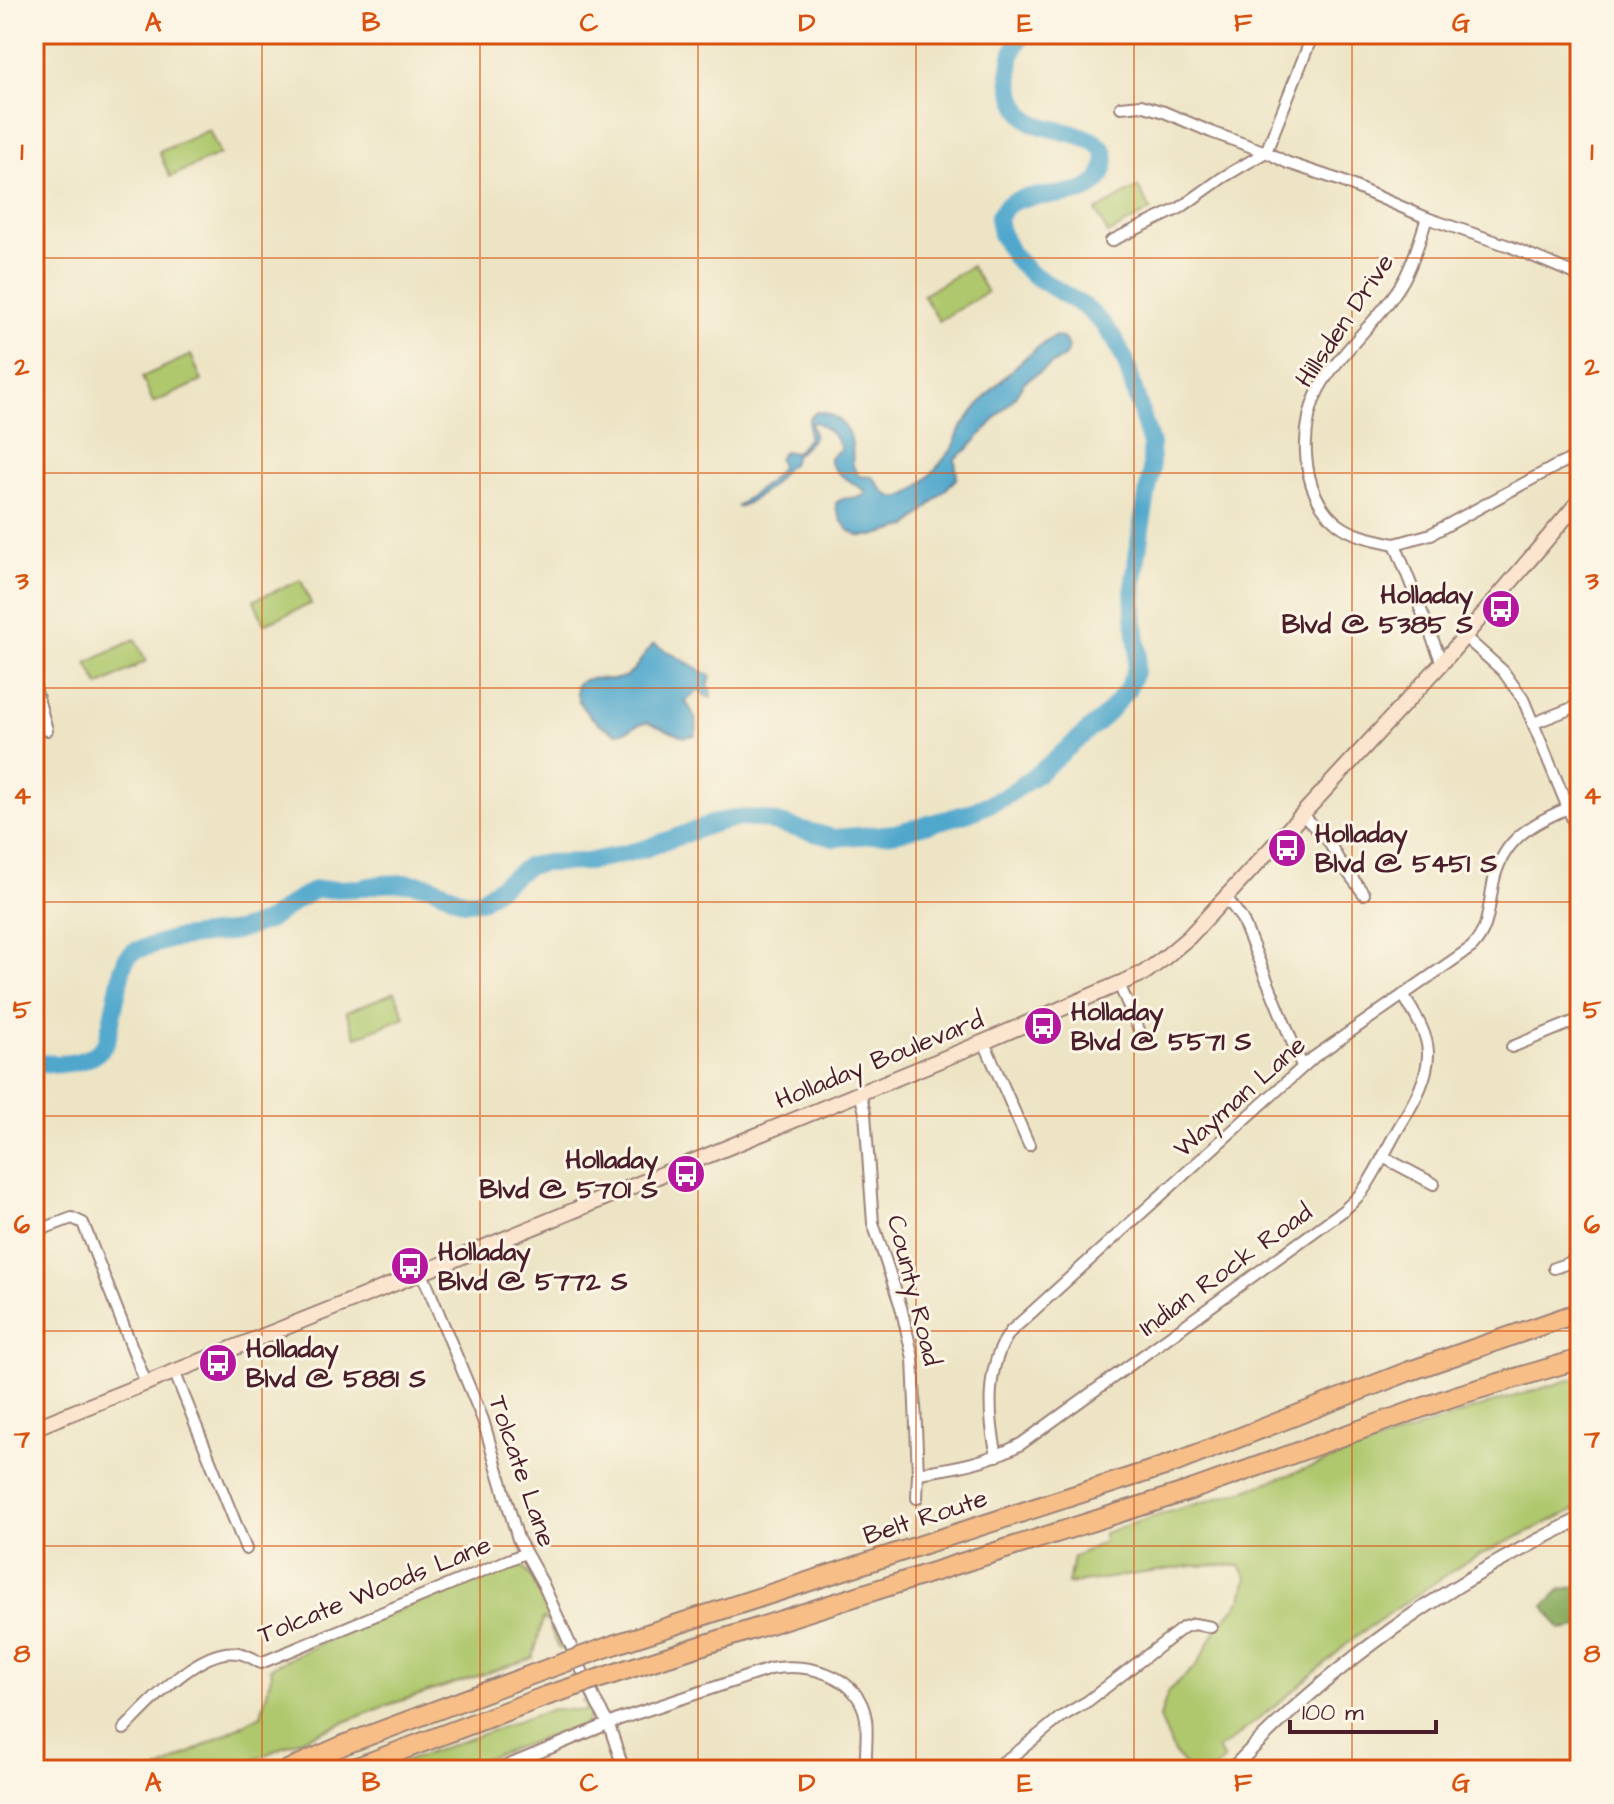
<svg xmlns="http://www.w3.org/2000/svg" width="1614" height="1804" viewBox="0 0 1614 1804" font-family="'Architects Daughter',sans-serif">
<rect width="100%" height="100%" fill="#fcf5e5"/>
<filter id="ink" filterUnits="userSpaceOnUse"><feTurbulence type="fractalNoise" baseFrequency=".0125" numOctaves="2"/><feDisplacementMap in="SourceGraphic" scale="16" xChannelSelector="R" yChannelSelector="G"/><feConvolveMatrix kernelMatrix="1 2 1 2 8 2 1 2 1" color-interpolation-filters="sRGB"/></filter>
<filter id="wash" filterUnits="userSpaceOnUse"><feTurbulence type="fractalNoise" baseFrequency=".006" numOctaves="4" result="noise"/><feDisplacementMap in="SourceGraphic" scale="32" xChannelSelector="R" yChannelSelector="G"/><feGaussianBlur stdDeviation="1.8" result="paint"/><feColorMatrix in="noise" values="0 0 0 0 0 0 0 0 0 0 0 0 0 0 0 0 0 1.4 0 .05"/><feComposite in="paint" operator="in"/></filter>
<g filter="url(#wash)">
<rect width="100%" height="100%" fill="#ede4c5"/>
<g fill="#afc86d" stroke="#7c744c" stroke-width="2">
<path d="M209 130 220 154 170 177 159 152Z"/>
<path d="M1138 187 1151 210 1108 234 1096 211Z"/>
<path d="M971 266 987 292 939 321 923 295Z"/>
<path d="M191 355 202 381 153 403 142 377Z"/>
<path d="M301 580 311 604 264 624 254 600Z"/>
<path d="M135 639 146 661 99 686 87 663Z"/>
<path d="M395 992 405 1017 356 1037 346 1012Z"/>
<path d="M1580 1377V1507L1467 1561 1356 1636 1293 1691 1230 1742 1218 1749 1224 1760 1214 1770H1189L1174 1753 1160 1718 1168 1691 1197 1665 1217 1628 1242 1599 1247 1577 1240 1566 1227 1565 1192 1566 1068 1584 1073 1557 1104 1542V1533L1178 1509 1246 1490 1485 1405Z"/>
<path d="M517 1564 521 1565 532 1578 563 1648 559 1649 548 1622 543 1618 533 1658 388 1705 304 1738 232 1770H158L261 1715 272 1673 270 1668 319 1644 458 1585Z"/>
<path d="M586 1698C595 1718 587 1728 567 1730L452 1770H381L553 1709 585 1711V1705L582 1700Z"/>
</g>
<path fill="#8bac60" stroke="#6a6646" stroke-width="2" d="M1578 1586 1580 1587V1627L1561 1630 1544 1606 1560 1590Z"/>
<g fill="#50a7cc" stroke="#4d637c" stroke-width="2">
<path d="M1056 336 1064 339 1069 347 1065 356 1024 382 1014 398 967 450 955 458 957 478 909 526 873 536H858L849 530 841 520 836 508V503C845 495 855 500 865 495V491L838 473 830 463V457L841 449C838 437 826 429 816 422L811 423 814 435 811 441 795 456 792 464C783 469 780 477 773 484 763 493 751 502 739 507L737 506C752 494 770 484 781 467L778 458 784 451 795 453 808 439 809 419 816 412C833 411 850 427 852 444 854 457 849 465 859 476L873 477C880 487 887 500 901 497 917 494 939 464 950 452 955 446 956 437 960 430 969 417 980 403 991 391 1008 373 1034 347 1056 336Z"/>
<path d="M654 644 711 676 708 687 711 691V698L704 695 701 689 685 701C692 710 700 724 695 735L684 737 647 722C635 724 628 733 616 733 596 723 575 709 576 685 590 672 605 683 621 678 635 675 643 653 654 644Z"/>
</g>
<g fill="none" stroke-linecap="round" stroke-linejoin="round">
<path stroke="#50a7cc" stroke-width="18" d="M34 1063C60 1065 93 1066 107 1041L122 970 126 959 134 951 172 939 237 931 268 921 297 900 315 890 360 888 380 884 410 883 431 886 465 902 480 901 528 866 544 863 588 862 644 849 712 824 735 818 761 819 834 838 895 833 969 813 1005 797 1040 772 1105 716 1127 690 1135 672 1138 652 1134 615 1133 587 1141 529 1151 473V444L1125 360 1115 340 1103 324 1085 307 1030 273 1014 257 1001 234 998 218C1003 210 1007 204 1015 201 1039 190 1088 203 1101 176 1124 130 1053 135 1032 122 1017 113 1010 88 1010 73 1010 59 1014 43 1025 34"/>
</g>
</g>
<g filter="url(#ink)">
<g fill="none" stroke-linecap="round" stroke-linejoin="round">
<g stroke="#9c8278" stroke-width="14">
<g id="minor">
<path d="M1121 107 1141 105 1164 112 1211 132 1266 152 1288 163 1339 180 1427 218 1509 246 1580 276"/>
<path d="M1427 218C1420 238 1414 262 1403 281 1382 317 1346 346 1323 382 1298 421 1298 493 1338 524 1353 536 1376 540 1395 544L1442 663"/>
<path d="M1111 241 1180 208 1222 178 1266 152 1313 34"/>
<path d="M1395 544 1431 534 1556 466 1580 455"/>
<path d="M1465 637 1503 671 1523 699 1580 837"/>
<path d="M34 684 47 730"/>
<path d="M1534 723 1580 705"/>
<path d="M1302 814 1329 842 1338 859 1364 894"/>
<path d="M1226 897 1242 919 1302 1066"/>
<path d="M34 966 35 967"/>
<path d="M1119 984 1146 1046"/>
<path d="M984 1042 1029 1145"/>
<path d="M1512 1047 1580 1019"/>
<path d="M860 1093 865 1113 873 1223 901 1307 913 1358 918 1473 917 1498"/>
<path d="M1383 1157 1434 1184"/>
<path d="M34 1232 72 1218 83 1223 146 1383"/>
<path d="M1554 1268 1580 1259"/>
<path d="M422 1273 483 1420 518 1539 543 1584 597 1704 609 1725 624 1770"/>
<path d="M174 1371 246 1549"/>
<path d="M997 1456C988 1416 985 1365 1011 1331L1314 1057 1472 947C1488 930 1488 912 1492 890 1499 842 1528 825 1568 808"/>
<path d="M918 1473C955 1468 988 1462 1021 1444L1344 1210C1350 1205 1356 1199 1362 1192 1374 1176 1383 1156 1393 1138 1407 1112 1429 1083 1428 1052 1427 1031 1413 1012 1403 995"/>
<path d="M124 1729C148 1705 200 1646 238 1653 246 1654 254 1659 261 1663L525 1553"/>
<path d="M497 1770 620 1719 770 1669C808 1662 859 1675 866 1719 868 1735 865 1753 866 1770"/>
<path d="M991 1770 1019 1751 1061 1717 1088 1701 1184 1627 1194 1624 1211 1627"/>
</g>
</g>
<g stroke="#9c8278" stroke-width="16">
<path id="tertiary" d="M1231 1770C1334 1661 1445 1585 1580 1519"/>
</g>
<g stroke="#9c8278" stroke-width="18">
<path id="secondary" d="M34 1428 458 1258 821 1109 984 1042 1144 973 1163 959 1189 937 1442 663 1580 500"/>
</g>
<g stroke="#9c8278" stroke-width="22">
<g id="motorway">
<path d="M616 1644 1174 1463 1407 1372 1580 1312"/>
<path d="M628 1669 1191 1490 1455 1396 1580 1359"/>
<path d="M287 1770 346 1744 536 1673"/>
<path d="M349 1770 546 1696"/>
</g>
</g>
<use href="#minor" stroke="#fff" stroke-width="10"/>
<use href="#tertiary" stroke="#fff" stroke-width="12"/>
<use href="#secondary" stroke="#fce5cf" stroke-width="14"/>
<use href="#motorway" stroke="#f7be87" stroke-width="18"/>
<g stroke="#9c8278" stroke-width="22" stroke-linecap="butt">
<g id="motorway-bridge">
<path d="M536 1673 616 1644"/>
<path d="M546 1696 628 1669"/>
</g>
</g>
<use href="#motorway-bridge" stroke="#f7be87" stroke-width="18"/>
</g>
</g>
<path fill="none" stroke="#d8530f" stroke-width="2" stroke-opacity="0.55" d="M262 34V1770M480 34V1770M698 34V1770M916 34V1770M1134 34V1770M1352 34V1770M34 258H1580M34 473H1580M34 688H1580M34 902H1580M34 1116H1580M34 1331H1580M34 1546H1580"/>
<defs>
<g id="bus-disc" transform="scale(2)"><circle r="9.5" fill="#b5179e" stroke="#fcf5e5"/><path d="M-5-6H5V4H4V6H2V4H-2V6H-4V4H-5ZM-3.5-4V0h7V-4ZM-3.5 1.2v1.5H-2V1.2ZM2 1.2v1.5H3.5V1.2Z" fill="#fff"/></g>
</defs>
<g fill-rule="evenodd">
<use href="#bus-disc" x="1501" y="609"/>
<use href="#bus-disc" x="1287" y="848"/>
<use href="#bus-disc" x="1043" y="1026"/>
<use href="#bus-disc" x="686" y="1174"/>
<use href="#bus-disc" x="410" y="1266"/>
<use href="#bus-disc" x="218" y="1363"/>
</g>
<g text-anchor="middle" stroke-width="6" stroke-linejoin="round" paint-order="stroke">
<g font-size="26" fill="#4a1f2b" stroke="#fcf5e5">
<text transform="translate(1344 320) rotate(-56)" y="9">Hillsden Drive</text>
<text transform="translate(879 1059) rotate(-22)" y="9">Holladay Boulevard</text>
<text transform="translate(1239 1096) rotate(-42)" y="9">Wayman Lane</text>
<text transform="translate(1225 1269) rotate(-36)" y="9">Indian Rock Road</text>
<text transform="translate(915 1290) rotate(76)" y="9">County Road</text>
<text transform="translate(523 1471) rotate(71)" y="9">Tolcate Lane</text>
<text transform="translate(925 1516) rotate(-18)" y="9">Belt Route</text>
<text transform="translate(374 1589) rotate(-22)" y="9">Tolcate Woods Lane</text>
</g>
<g font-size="26" font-weight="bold" fill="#4a1f2b" stroke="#fcf5e5" text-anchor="start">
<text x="1473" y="603" text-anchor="end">Holladay<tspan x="1473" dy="30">Blvd @ 5385 S</tspan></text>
<text x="1315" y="842">Holladay<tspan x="1315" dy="30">Blvd @ 5451 S</tspan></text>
<text x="1071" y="1020">Holladay<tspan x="1071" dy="30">Blvd @ 5571 S</tspan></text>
<text x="658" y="1168" text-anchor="end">Holladay<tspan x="658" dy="30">Blvd @ 5701 S</tspan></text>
<text x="438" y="1260">Holladay<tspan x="438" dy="30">Blvd @ 5772 S</tspan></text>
<text x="246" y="1357">Holladay<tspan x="246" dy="30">Blvd @ 5881 S</tspan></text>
</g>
</g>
<rect width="1614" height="1804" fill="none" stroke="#fcf5e5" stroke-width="88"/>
<path d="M1290 1720v12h146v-12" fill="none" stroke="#4a1f2b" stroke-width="4"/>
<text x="1302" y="1720" font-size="24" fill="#4a1f2b" stroke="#fcf5e5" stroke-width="6" paint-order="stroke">100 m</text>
<rect x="44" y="44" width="1526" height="1716" fill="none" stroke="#d8530f" stroke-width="3"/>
<g font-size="26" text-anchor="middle" font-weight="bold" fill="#d8530f">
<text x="153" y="31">A</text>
<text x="371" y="31">B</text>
<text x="589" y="31">C</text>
<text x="807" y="31">D</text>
<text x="1025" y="31">E</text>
<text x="1243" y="31">F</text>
<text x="1461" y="31">G</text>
<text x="22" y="160">1</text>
<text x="1592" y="160">1</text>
<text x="22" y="375">2</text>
<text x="1592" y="375">2</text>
<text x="22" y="589">3</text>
<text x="1592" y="589">3</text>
<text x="22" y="804">4</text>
<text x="1592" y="804">4</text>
<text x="22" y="1018">5</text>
<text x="1592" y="1018">5</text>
<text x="22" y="1233">6</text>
<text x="1592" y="1233">6</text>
<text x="22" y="1447">7</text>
<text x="1592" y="1447">7</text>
<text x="22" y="1662">8</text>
<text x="1592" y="1662">8</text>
<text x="153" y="1791">A</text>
<text x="371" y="1791">B</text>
<text x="589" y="1791">C</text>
<text x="807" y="1791">D</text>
<text x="1025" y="1791">E</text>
<text x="1243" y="1791">F</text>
<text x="1461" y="1791">G</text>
</g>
</svg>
